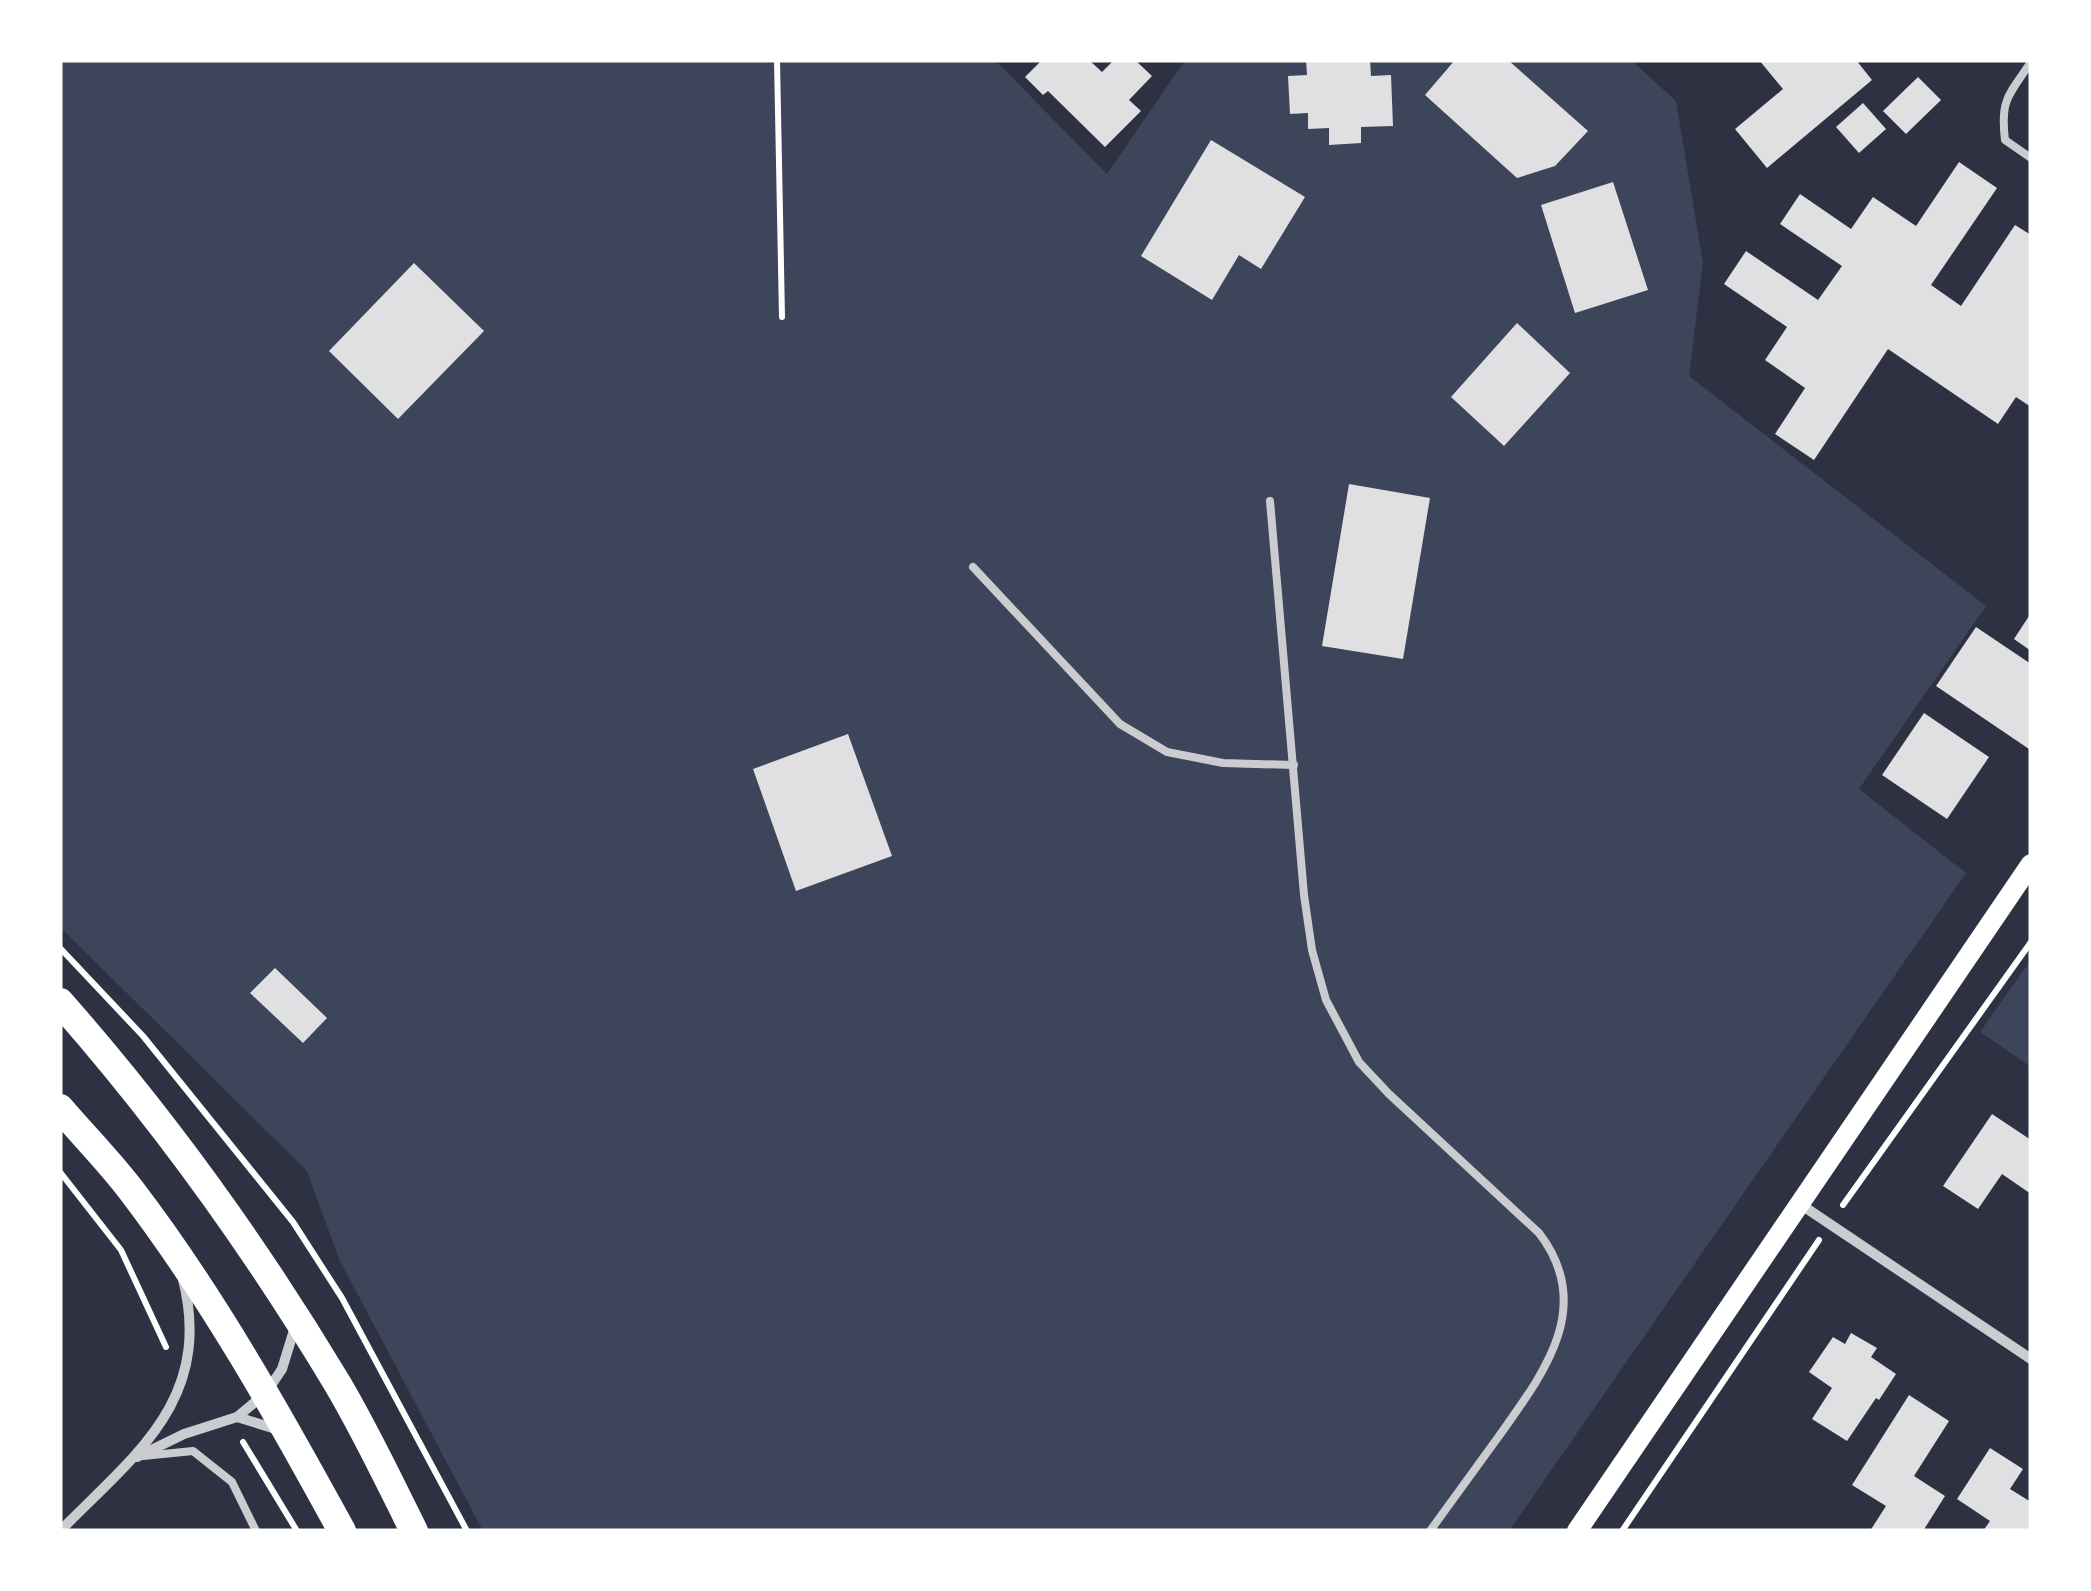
<svg xmlns="http://www.w3.org/2000/svg" width="2091" height="1591" viewBox="0 0 2091 1591" font-family="Roboto,sans-serif">
<rect width="100%" height="100%" fill="#2d3142"/>
<g fill="#3c4559">
<path d="M60 60H995L1107 174 1185 60H1631L1676 101 1703 263 1689 376 1986 606 1859 789 1966 873 1509 1531H483L339 1259 307 1171 60 927Z"/>
<path d="M2031 960V1067L1980 1032Z"/>
</g>
<g fill="#e0e0e3">
<path d="M1042 60H1089L1102 72 1114 60H1135L1152 76 1129 100 1141 111 1105 147 1048 91 1043 95 1025 77Z"/>
<path d="M1306 60H1370L1371 76 1391 75 1393 126 1361 127V143L1329 145V128L1308 129V113L1290 114 1288 76 1307 75Z"/>
<path d="M1455 60H1508L1588 131 1555 166 1517 178 1425 95Z"/>
<path d="M1759 60H1856L1872 80 1767 168 1735 129 1783 89Z"/>
<path d="M1918 77 1941 100 1906 134 1883 111Z"/>
<path d="M1863 103 1886 129 1859 153 1836 127Z"/>
<path d="M1211 140 1305 197 1261 269 1239 255 1212 300 1141 256Z"/>
<path d="M1959 162 1997 188 1931 285 1961 306 2015 225 2031 235V407L2016 397 1998 424 1888 349 1814 460 1775 434 1805 388 1765 360 1787 327 1724 284 1746 251 1818 300 1842 266 1780 224 1800 194 1851 229 1873 197 1916 226Z"/>
<path d="M1613 182 1648 290 1575 313 1541 205Z"/>
<path d="M414 263 484 331 398 419 329 351Z"/>
<path d="M1517 323 1570 373 1504 446 1451 397Z"/>
<path d="M1349 484 1430 498 1403 659 1322 646Z"/>
<path d="M2031 613V651L2014 639Z"/>
<path d="M1976 627 2031 664 2029 749 1936 686Z"/>
<path d="M1924 713 1989 757 1947 819 1882 775Z"/>
<path d="M848 734 892 856 796 891 753 769Z"/>
<path d="M275 968 327 1018 303 1043 250 993Z"/>
<path d="M1992 1114 2031 1140V1194L2002 1174 1978 1209 1943 1186Z"/>
<path d="M1851 1333 1877 1348 1871 1357 1896 1374 1879 1400 1876 1398 1847 1441 1812 1419 1832 1388 1809 1372 1833 1337 1845 1344Z"/>
<path d="M1909 1395 1949 1421 1914 1476 1945 1496 1923 1531H1870L1886 1506 1852 1485Z"/>
<path d="M1990 1448 2023 1469 2010 1489 2031 1502V1531H1983L1990 1521 1957 1499Z"/>
</g>
<g fill="none" stroke-linecap="round" stroke-linejoin="round">
<g stroke="#fff" stroke-width="6">
<path d="M777 60 782 317"/>
<path d="M60 948 143 1036 293 1222 342 1298 467 1531"/>
<path d="M60 1172 121 1250 166 1347"/>
<path d="M1843 1205 2031 942"/>
<path d="M243 1442 297 1531"/>
<path d="M1622 1531 1819 1240"/>
</g>
<g stroke="#caccd0" stroke-width="8">
<path d="M2031 62C2009 95 2000 99 2005 140L2031 158"/>
<path d="M1270 501 1304 895 1312 950 1326 1000 1359 1062 1389 1094 1539 1233C1596 1307 1543 1374 1499 1436 1476 1468 1453 1499 1430 1531"/>
<path d="M973 567 1120 724 1167 752 1223 763 1294 765"/>
<path d="M143 1456 193 1451 232 1482 256 1531"/>
</g>
<g stroke="#caccd0" stroke-width="10">
<path d="M1800 1204 2031 1359"/>
<path d="M237 1417 279 1430"/>
<path d="M137 1457 184 1434 237 1417 266 1393 282 1369 295 1327"/>
<path d="M60 1531C136 1454 213 1400 183 1279"/>
</g>
<path stroke="#fff" stroke-width="20" d="M1577 1531 2031 864"/>
<g stroke="#fff" stroke-width="28">
<path d="M60 1002C164 1120 256 1248 337 1383 365 1430 389 1481 414 1531"/>
<path d="M60 1108C83 1135 109 1161 131 1190 212 1296 278 1414 342 1531"/>
</g>
</g>
<rect width="2091" height="1591" fill="none" stroke="#ffffff" stroke-width="125"/>
</svg>
